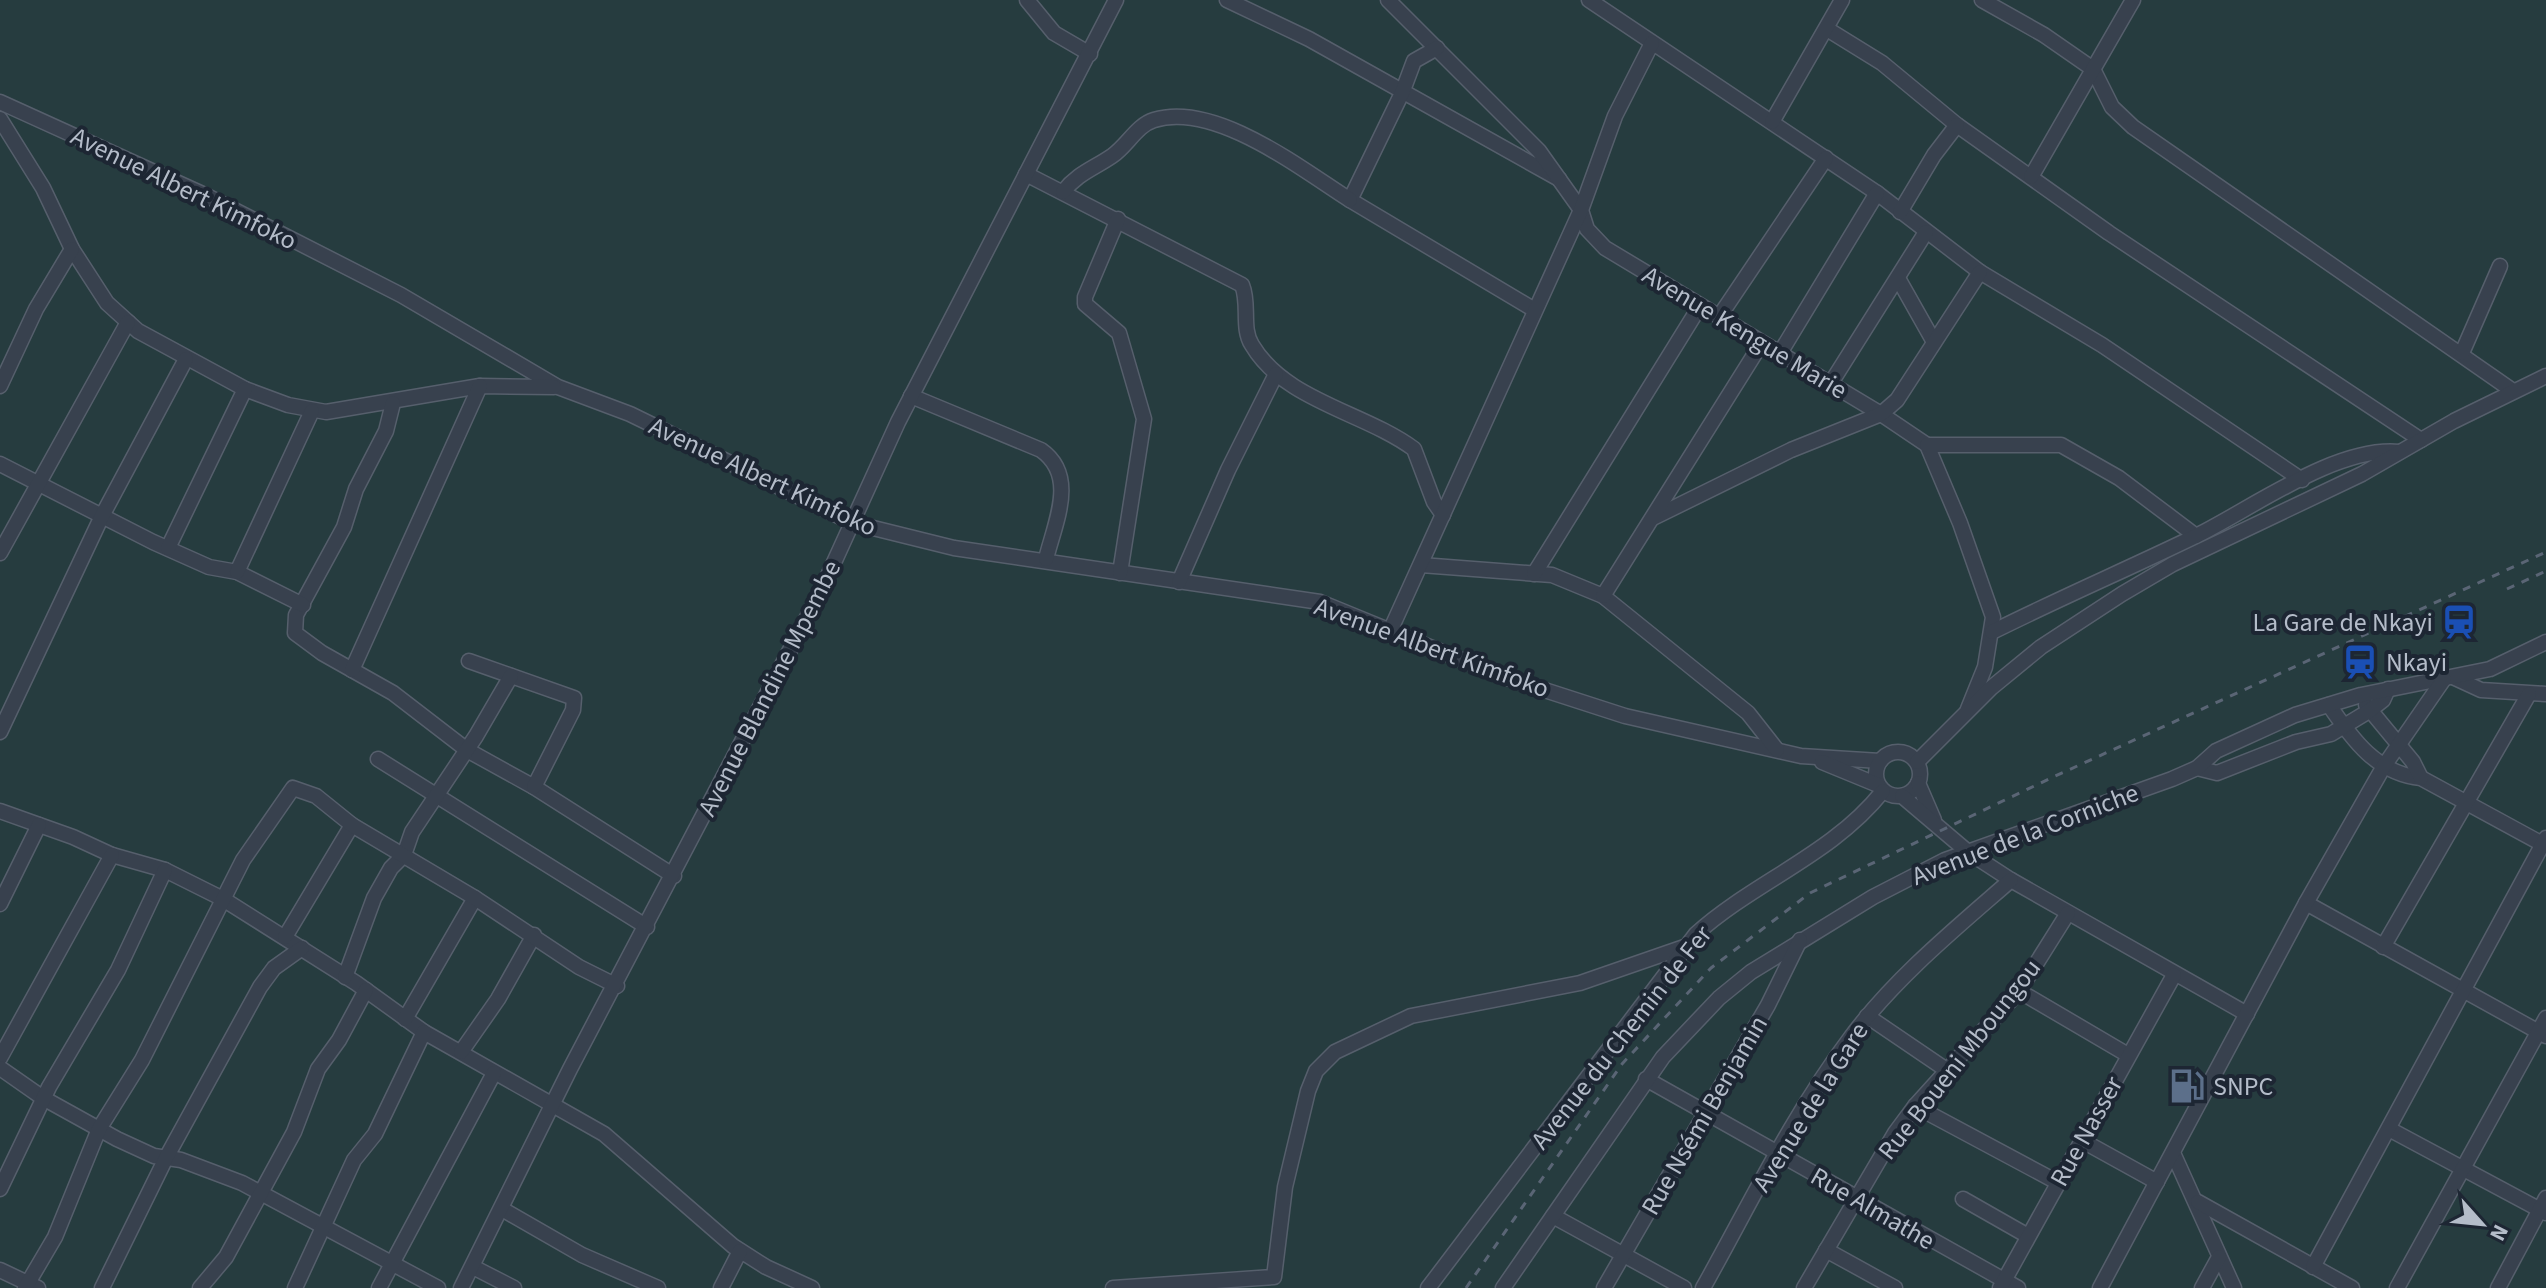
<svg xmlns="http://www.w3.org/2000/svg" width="2546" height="1288" viewBox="0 0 2546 1288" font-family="'Source Sans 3',sans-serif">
<rect width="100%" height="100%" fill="#242f3e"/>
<rect fill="#263c3f" x="0" y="0" width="2546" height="1288"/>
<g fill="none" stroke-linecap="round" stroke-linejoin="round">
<g stroke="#565f6c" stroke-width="17">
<g id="minor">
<path d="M1027 0 1054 33 1090 54"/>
<path d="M1227 0 1309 39 1559 179"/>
<path d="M1388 0 1539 151 1581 210 1587 229 1605 248 1881 414 1927 445 1960 523 1993 617 1985 667 1968 709"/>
<path d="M1589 0 1877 193 1980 272 2102 345 2302 480"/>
<path d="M1982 0 2044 35 2093 69 2112 107 2133 127 2513 391"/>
<path d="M1827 29 1882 63 1957 125 2109 233 2421 440"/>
<path d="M1437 48 1414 61 1402 93 1350 200 1533 309"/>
<path d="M0 102 207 196 401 295 558 387 630 414 853 523 954 548 1320 602 1501 676 1625 716 1801 756 1880 761"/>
<path d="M0 119 43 188 72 249 107 303 138 331 245 389 288 405 326 412 480 386 554 387"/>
<path d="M1772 122 1842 0"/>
<path d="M1026 174 1242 285C1250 304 1241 328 1252 345 1285 401 1364 412 1414 449L1434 502 1443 515"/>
<path d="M2031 177 2133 0"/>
<path d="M1063 192C1078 173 1093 169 1112 156 1127 146 1137 125 1154 120 1215 101 1301 169 1350 200"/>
<path d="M1900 212 1934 155 1957 125"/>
<path d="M1118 219 1085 297V304L1119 333 1144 419 1120 573"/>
<path d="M1899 280 1934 342"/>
<path d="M1719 317 1826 158"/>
<path d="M1780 353 1877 193"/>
<path d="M2462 353 2500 266"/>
<path d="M1831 383 1926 232"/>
<path d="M0 386 36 309 72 249"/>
<path d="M911 396 1041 450C1078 476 1055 522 1046 559"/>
<path d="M393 403 386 431 356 489 344 527 296 615 295 633 322 653 393 693 467 750 534 787 674 876"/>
<path d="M1927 445H2061L2119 478 2196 536"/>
<path d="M0 464 153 542 209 567 237 572 303 605"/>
<path d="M1653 518 1791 450 1881 414 1897 400 1980 272"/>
<path d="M168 548 245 389"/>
<path d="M0 553 128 322"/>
<path d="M1421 565 1552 575 1603 596 1748 713 1777 750"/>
<path d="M237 572 312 411"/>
<path d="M1534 574 1700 306"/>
<path d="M1179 582 1228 470 1276 374"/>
<path d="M1603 596 1761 344"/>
<path d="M1391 629 1581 210 1615 116 1652 43"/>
<path d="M1992 632C2060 598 2130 568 2198 535 2254 507 2337 446 2399 452"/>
<path d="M469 661 574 698 573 710 534 787"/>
<path d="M352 670 480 386"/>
<path d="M2455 678 2481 690 2546 694"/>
<path d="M2329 705C2352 739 2377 774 2421 778L2546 846"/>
<path d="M2366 705 2413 762 2421 778"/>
<path d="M0 732 102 516 186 359"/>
<circle cx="1898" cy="774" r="22"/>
<path d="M378 759 647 927"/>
<path d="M1822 762 1878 785"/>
<path d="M1917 762 1991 688 2041 647 2122 594 2173 564 2362 474 2454 421 2546 376"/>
<path d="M2197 768 2217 773 2296 742 2331 734 2369 711 2383 700 2388 689"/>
<path d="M1918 783 1934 820"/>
<path d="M1902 796 1968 852 2011 880 2247 1014"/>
<path d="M0 811 73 837 112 855 165 870 223 899 356 983 424 1032 604 1134 733 1246 766 1267 812 1288"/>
<path d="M2306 903 2546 1036"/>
<path d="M0 904 39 825"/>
<path d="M285 937 352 825"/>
<path d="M2383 947 2529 694"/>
<path d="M345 977 374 898 391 868 404 855 412 832 476 736 511 676"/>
<path d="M2019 991 2128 1055"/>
<path d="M1867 1016 1948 1071"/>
<path d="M405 1019 475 898"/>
<path d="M461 1052 498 999 534 935"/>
<path d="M0 1058 112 855"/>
<path d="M0 1068 43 1098 117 1139 154 1156 181 1160 242 1183 438 1288"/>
<path d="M1646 1079 2018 1288"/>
<path d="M1915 1106 2057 1182"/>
<path d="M2389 1129 2546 1213"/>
<path d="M2081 1140 2157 1182"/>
<path d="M2173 1153 2234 1288"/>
<path d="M0 1189 49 1087 118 970 165 870"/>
<path d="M1963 1199 2028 1236"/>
<path d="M2198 1202 2352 1288"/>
<path d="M502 1209 582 1255 658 1288"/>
<path d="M1553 1216 1684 1288"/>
<path d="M1826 1250 1895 1288"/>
<path d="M473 1267 514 1288"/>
<path d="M2313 1267 2546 838"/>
<path d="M0 1270 38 1288"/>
<path d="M25 1288 55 1237 99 1129 142 1060 243 860 293 788 316 796 352 825 475 898 579 967 617 986"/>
<path d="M102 1288 166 1158 260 987 274 968 302 948"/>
<path d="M200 1288 226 1257 294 1132 318 1069 339 1040 366 990"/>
<path d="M295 1288 354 1160 375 1134 424 1032"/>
<path d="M379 1288 494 1073"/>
<path d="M461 1288 570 1069 821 591 898 422 1116 0"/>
<path d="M721 1288 740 1251"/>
<path d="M1113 1288 1274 1277 1285 1187 1308 1091 1316 1071 1335 1052 1411 1016 1580 983 1684 947"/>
<path d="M1428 1288 1696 934C1755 881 1832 855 1883 791"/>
<path d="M1503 1288 1663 1057 1719 998 1751 972 1873 897 1945 860 2172 779 2197 768 2216 751 2295 715 2361 695 2490 669 2546 642"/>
<path d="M1604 1288 1768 1005 1800 940"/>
<path d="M1703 1288C1750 1204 1793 1114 1851 1037 1895 978 1956 928 2011 880"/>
<path d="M1804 1288 1895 1133 1915 1106 2019 991 2068 913"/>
<path d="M2000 1288 2174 975"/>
<path d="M2100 1288 2306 903 2384 766 2444 679"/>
<path d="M2202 1288 2219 1257"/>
<path d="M2397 1288 2546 1018"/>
<path d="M2498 1288 2546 1198"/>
</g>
</g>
<use href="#minor" stroke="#38414e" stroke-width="14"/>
<g stroke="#5a6575" stroke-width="3" stroke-dasharray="8 8" stroke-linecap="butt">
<path d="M2507 589 2546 571"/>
<path d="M1466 1288 1622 1064 1711 968 1810 893 2051 778 2546 552"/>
</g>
</g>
<defs>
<g id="station-bare" transform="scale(2.76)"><path d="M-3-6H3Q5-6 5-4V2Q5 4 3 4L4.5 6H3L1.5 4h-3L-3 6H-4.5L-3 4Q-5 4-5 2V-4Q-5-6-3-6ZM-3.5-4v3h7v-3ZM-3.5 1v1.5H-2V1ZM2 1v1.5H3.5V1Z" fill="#1a4fb4" stroke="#1d2633" stroke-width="2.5" paint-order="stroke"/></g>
<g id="fuel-bare" transform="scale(2.76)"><path d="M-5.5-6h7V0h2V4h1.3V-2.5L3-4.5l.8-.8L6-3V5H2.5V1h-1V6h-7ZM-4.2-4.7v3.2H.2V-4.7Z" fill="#5c6f8a" stroke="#1d2633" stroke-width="2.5" paint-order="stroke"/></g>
</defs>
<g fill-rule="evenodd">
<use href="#station-bare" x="2459" y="622"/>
<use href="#station-bare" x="2360" y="662"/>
<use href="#fuel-bare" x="2187" y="1086"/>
</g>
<g text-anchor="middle" stroke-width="8" stroke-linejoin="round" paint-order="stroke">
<g font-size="26" fill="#b4bcc9" stroke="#1d2633">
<text transform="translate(184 188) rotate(26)" y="9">Avenue Albert Kimfoko</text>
<text transform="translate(1745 332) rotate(31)" y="9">Avenue Kengue Marie</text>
<text transform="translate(763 476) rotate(25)" y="9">Avenue Albert Kimfoko</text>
<text transform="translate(1432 647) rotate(20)" y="9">Avenue Albert Kimfoko</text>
<text transform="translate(769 688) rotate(-63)" y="9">Avenue Blandine Mpembe</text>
<text transform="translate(2025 834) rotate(-21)" y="9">Avenue de la Corniche</text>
<text transform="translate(1621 1037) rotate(-52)" y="9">Avenue du Chemin de Fer</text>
<text transform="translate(1959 1059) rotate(-52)" y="9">Rue Boueni Mboungou</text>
<text transform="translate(1810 1107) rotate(-58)" y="9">Avenue de la Gare</text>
<text transform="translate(1704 1115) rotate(-60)" y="9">Rue Nsémi Benjamin</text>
<text transform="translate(2086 1131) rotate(-61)" y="9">Rue Nasser</text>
<text transform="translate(1873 1208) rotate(30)" y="9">Rue Almathe</text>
</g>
<g font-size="26" fill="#b4bcc9" stroke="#1d2633" text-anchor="start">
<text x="2433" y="631" text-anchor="end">La Gare de Nkayi</text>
<text x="2386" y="671">Nkayi</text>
<text x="2213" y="1095">SNPC</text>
</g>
</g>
<g transform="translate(2482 1224) rotate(117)" stroke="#1d2633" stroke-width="6" paint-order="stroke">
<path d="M0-6L14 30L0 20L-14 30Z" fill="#b4bcc9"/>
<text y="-12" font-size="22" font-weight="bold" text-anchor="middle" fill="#b4bcc9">N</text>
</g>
</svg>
